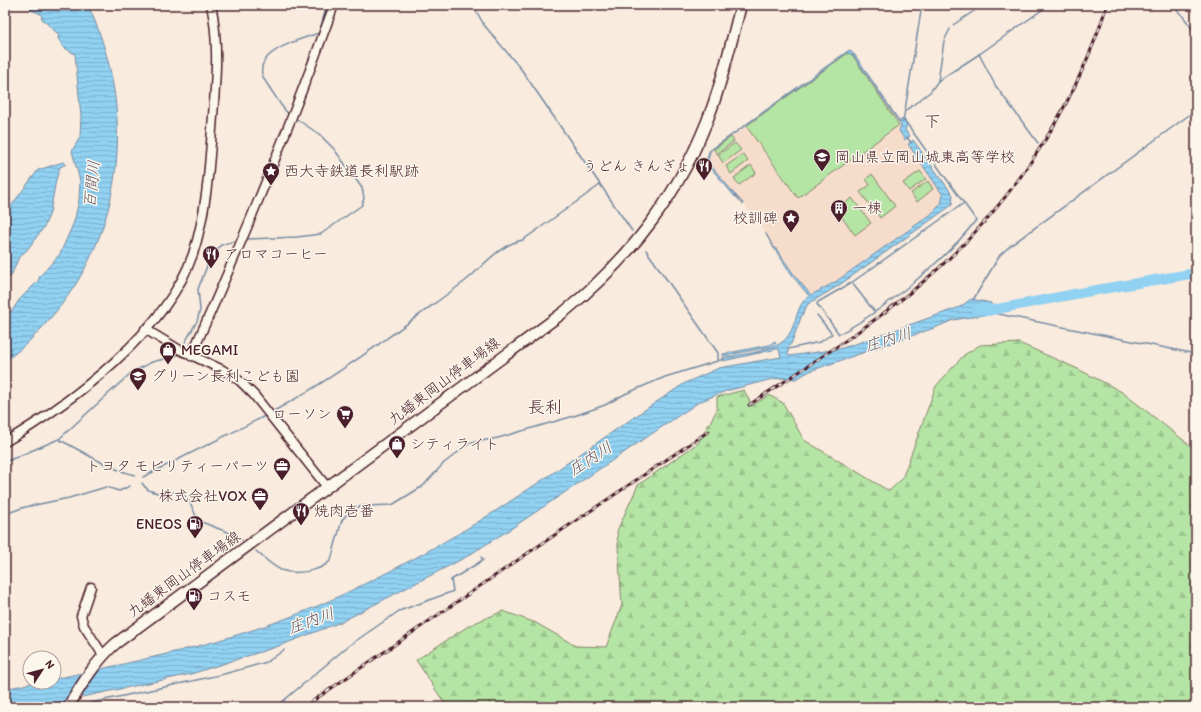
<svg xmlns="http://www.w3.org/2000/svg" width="1201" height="712" viewBox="0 0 1201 712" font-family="Itim,'Klee One',sans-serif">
<defs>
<pattern id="forest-firs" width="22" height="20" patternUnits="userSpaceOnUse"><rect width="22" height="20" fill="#b5e5a5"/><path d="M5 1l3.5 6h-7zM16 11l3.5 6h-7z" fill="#9dc48e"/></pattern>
<pattern id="water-rules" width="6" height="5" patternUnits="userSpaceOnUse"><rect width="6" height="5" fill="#91d1f2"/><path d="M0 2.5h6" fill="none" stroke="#7fb3d0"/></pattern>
</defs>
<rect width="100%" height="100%" fill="#f9ebdd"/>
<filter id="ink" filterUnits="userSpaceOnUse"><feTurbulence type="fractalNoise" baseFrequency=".025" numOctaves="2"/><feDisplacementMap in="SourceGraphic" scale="8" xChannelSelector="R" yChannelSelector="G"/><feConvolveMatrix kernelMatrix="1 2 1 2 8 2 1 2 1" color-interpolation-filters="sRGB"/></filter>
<g filter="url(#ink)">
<path fill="#f6dccb" d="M848 53H851L901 126 899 132 939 187 943 198 939 207 920 222 834 282 811 294 795 276 750 211 721 179 708 161V157L711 151Z"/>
<g fill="#b5e5a5" stroke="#808268">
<path d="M848 53H851L899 125 798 198 746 126Z"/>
<path d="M731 137 734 141 717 154 714 149Z"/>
<path d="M735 143 741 150 723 163 718 155Z"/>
<path d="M743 154 748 161 731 174 726 166Z"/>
<path d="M751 165 756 173 739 185 734 178Z"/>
<path d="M920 171 926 179 909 191 903 183Z"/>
<path d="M872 174 895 206 880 218 860 192 870 185 866 179Z"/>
<path d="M928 181 933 189 917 202 911 193Z"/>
<path d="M852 198 871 223 855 235 834 207 839 203 841 206Z"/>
</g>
<path fill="url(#forest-firs)" stroke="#808268" d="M1019 343 1078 369 1122 392 1196 450V707H447L416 660 470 625 503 611 536 623 576 646 606 647 622 605 617 531 638 485 698 443 717 410V397L744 390 752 406 769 395 783 403 804 440 889 491 902 479 936 386 964 355 980 345Z"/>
<g fill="url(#water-rules)" stroke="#758aa2">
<path d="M29 5H88C137 110 126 235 47 322 35 336 21 350 5 361V314L12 311 19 300 38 281 40 276 60 254 74 222 79 200 80 181 72 151 80 137 81 117 75 54 63 47 58 38 59 35 42 19 41 14 31 10Z"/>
<path d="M849 50 855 55 900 122 902 119 907 125 905 130 910 136 905 140 899 131 901 125 853 55 847 53 710 151 708 162 736 196 735 197 706 162 709 151Z"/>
<path d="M913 140 953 195 952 205 838 286 808 304 802 315 791 344 788 347V354L789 356 839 349 858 343 960 307 971 299 991 303 990 314 953 320 937 327 810 371 796 379 780 378 769 380 726 391 699 402 512 528 466 557 341 622 279 646 191 674 35 707H5V689L37 682H54V679C147 659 242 640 329 601 387 574 444 544 497 510 561 469 622 424 685 383L719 368 781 357 779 349H777L723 361 722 358C740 354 778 352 788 336 797 324 796 304 809 296L794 278 774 248 775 247 795 276 811 295 835 282 930 215 941 204 943 195 908 144Z"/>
<path d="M63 162 66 164 60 167 56 180 50 213 44 227 27 250 19 257 11 276 5 279V214L38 170Z"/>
<path d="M775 341 776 343 770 347 723 356V354L769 345Z"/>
</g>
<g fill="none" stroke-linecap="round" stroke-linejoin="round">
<g stroke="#758aa2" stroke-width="1.5">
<path d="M473 5 484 25 521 69 632 231"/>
<path d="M1171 5 1182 15 1196 34"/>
<path d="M953 25 983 5"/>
<path d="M979 54 995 85 1038 143"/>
<path d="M938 81 944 41 950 29"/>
<path d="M905 111 930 92 938 81 981 53 1049 5"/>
<path d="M290 115C282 109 277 98 271 90 267 83 260 76 262 67 265 49 303 38 319 33L327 5"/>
<path d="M904 120 910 128 976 220C949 257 880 313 839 334L817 304 818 302 851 283 964 203"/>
<path d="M903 122 922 5"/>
<path d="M907 137 911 143"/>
<path d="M735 195 743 204"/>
<path d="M766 234 774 248"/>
<path d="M246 239 297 237 321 234 362 205 364 198 362 188 334 149 319 134 295 118"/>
<path d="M646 250 718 353V360"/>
<path d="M852 283 874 311"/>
<path d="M973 300 1000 255 1010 246 1196 110"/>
<path d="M989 312 1191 353 1196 356"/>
<path d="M182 348 197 321 200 310 198 289 209 261 221 245 238 240"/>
<path d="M788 349 820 342 832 334 817 315"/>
<path d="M1191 353 1196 360"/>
<path d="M274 411C342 374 402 327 464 282 482 268 499 244 523 240L600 185"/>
<path d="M60 440C84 452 108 469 135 475"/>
<path d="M5 462 59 439 131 373 152 362 176 356 178 353"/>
<path d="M143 477 265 416"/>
<path d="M142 483C144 486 148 490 151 491 163 497 177 486 187 498 192 504 194 514 199 521L235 535 242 540"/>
<path d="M5 514 25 507 69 498 106 487 119 491 130 486"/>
<path d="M256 551C263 557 272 566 281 570 294 575 321 572 331 560L342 520 348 513 355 508 364 506 392 505 423 486 444 463 470 443 498 438 574 416 605 405 625 394 665 377 724 359"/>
<path d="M77 706 224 674 267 662 284 650"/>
<path d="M276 707 347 647 399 611 451 592 453 591 451 580 483 560 481 557"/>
</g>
<path stroke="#91d1f2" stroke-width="10" d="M977 310 987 311 1085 292 1196 273"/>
<g stroke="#4a1f2b" stroke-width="11">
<g id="minor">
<path d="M145 329 178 349 223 370 240 381 254 395 327 487"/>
<path d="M191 356C243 241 291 124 334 5"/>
<path d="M5 442C72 402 167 331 193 254 206 214 209 171 212 129 215 88 220 45 211 5"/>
<path d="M91 587 81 616 84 626 103 655"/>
</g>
</g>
<g stroke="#4a1f2b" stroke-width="13">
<path id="major" d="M68 707C82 684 95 662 115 644L564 312C633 256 682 191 712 108 724 74 732 39 741 5"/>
</g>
<use href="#minor" stroke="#fbf7ec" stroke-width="8"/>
<use href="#major" stroke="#fbf7ec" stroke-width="10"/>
<g stroke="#4a1f2b" stroke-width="3">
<g id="rail">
<path d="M749 405C806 367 865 330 917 287 1005 215 1073 114 1107 5"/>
<path d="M304 707 531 551 709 431"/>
</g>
</g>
<use href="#rail" stroke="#fbf7ec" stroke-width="1.5" stroke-dasharray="4.5" stroke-linecap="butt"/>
</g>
</g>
<defs>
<g id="school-pin" transform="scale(0.9)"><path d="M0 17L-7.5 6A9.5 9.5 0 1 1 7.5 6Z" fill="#4a1f2b" stroke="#fbf7ec"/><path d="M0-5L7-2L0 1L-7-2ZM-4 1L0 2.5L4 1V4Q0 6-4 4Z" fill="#fff"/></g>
<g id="restaurant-pin" transform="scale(0.9)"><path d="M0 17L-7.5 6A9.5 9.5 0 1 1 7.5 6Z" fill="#4a1f2b" stroke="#fbf7ec"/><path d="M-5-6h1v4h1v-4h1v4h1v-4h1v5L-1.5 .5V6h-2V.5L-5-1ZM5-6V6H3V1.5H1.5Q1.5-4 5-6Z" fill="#fff"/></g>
<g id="sight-pin" transform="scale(0.9)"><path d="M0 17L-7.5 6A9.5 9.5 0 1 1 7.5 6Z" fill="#4a1f2b" stroke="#fbf7ec"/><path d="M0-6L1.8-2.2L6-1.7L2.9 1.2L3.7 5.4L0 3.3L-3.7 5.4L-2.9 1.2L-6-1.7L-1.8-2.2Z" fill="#fff"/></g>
<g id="building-pin" transform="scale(0.9)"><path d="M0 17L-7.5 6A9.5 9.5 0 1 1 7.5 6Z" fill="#4a1f2b" stroke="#fbf7ec"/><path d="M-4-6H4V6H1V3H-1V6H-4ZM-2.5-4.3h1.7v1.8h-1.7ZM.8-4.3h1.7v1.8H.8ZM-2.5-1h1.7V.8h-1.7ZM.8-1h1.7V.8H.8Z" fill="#fff"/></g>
<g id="shop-pin" transform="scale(0.9)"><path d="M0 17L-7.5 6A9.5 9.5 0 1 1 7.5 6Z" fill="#4a1f2b" stroke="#fbf7ec"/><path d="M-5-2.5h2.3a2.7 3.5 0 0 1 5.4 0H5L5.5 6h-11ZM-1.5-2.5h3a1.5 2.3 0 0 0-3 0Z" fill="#fff"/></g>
<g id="supermarket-pin" transform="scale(0.9)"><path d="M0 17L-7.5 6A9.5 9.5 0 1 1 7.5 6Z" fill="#4a1f2b" stroke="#fbf7ec"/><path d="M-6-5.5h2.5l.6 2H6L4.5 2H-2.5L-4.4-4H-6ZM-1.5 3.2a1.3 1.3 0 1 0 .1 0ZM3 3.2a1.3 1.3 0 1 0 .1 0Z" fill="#fff"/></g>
<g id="office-pin" transform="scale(0.9)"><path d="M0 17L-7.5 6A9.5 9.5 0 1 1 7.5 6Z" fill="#4a1f2b" stroke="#fbf7ec"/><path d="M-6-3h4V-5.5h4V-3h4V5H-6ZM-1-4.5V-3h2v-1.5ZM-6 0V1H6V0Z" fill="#fff"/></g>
<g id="fuel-pin" transform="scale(0.9)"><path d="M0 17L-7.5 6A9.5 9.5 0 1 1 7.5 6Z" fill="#4a1f2b" stroke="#fbf7ec"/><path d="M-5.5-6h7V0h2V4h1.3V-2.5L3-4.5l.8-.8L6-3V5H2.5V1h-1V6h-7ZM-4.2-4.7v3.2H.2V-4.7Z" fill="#fff"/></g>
</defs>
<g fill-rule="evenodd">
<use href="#school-pin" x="822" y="157"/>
<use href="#restaurant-pin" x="704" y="166"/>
<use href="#sight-pin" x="271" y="171"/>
<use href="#building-pin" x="839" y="208"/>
<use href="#sight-pin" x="791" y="218"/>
<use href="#restaurant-pin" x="211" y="254"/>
<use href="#shop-pin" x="168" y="350"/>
<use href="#school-pin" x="138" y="376"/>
<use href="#supermarket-pin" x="345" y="414"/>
<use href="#shop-pin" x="397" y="444"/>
<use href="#office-pin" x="282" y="466"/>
<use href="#office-pin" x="260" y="496"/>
<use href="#restaurant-pin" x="301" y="511"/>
<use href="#fuel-pin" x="195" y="524"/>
<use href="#fuel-pin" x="194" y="596"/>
</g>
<g text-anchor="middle" stroke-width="3" stroke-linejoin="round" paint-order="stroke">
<g font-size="15" fill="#4a1f2b" stroke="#fbf7ec" text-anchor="start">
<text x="835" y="162">岡山県立岡山城東高等学校</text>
<text x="691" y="171" text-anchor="end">うどん きんぎょ</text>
<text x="284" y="176">西大寺鉄道長利駅跡</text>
<text x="852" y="213">一棟</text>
<text x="778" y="223" text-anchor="end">校訓碑</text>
<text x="224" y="259">アロマコーヒー</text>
<text x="181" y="355">MEGAMI</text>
<text x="151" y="381">グリーン長利こども園</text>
<text x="332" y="419" text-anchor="end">ローソン</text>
<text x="410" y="449">シティライト</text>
<text x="269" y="471" text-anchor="end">トヨタ モビリティーパーツ</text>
<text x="247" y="501" text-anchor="end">株式会社VOX</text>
<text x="314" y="516">焼肉壱番</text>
<text x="182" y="529" text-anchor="end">ENEOS</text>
<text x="207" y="601">コスモ</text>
</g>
<g font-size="15" fill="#4a1f2b" stroke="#fbf7ec">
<text transform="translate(444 381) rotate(-37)" y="5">九蟠東岡山停車場線</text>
<text transform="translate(184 574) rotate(-36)" y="5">九蟠東岡山停車場線</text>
</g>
<g font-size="16" font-style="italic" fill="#5f5467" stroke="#fbf7ec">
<text transform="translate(91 184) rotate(-84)" y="6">百間川</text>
<text transform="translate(888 339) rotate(-17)" y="6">庄内川</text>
<text transform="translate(590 458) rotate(-33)" y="6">庄内川</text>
<text transform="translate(311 620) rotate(-20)" y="6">庄内川</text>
</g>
<g font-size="17" fill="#4a1f2b" stroke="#fbf7ec">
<text x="932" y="127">下</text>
<text x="545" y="413">長利</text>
</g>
</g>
<rect width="1201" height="712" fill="none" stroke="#fbf7ec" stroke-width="20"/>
<rect x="10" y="10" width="1181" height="692" fill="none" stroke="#4a1f2b" stroke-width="1.5" filter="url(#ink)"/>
<g transform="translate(42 670) rotate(54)"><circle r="19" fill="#fbf7ec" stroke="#b4a19f"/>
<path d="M0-3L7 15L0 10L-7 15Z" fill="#4a1f2b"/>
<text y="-6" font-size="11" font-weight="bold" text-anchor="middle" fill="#4a1f2b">N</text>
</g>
</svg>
